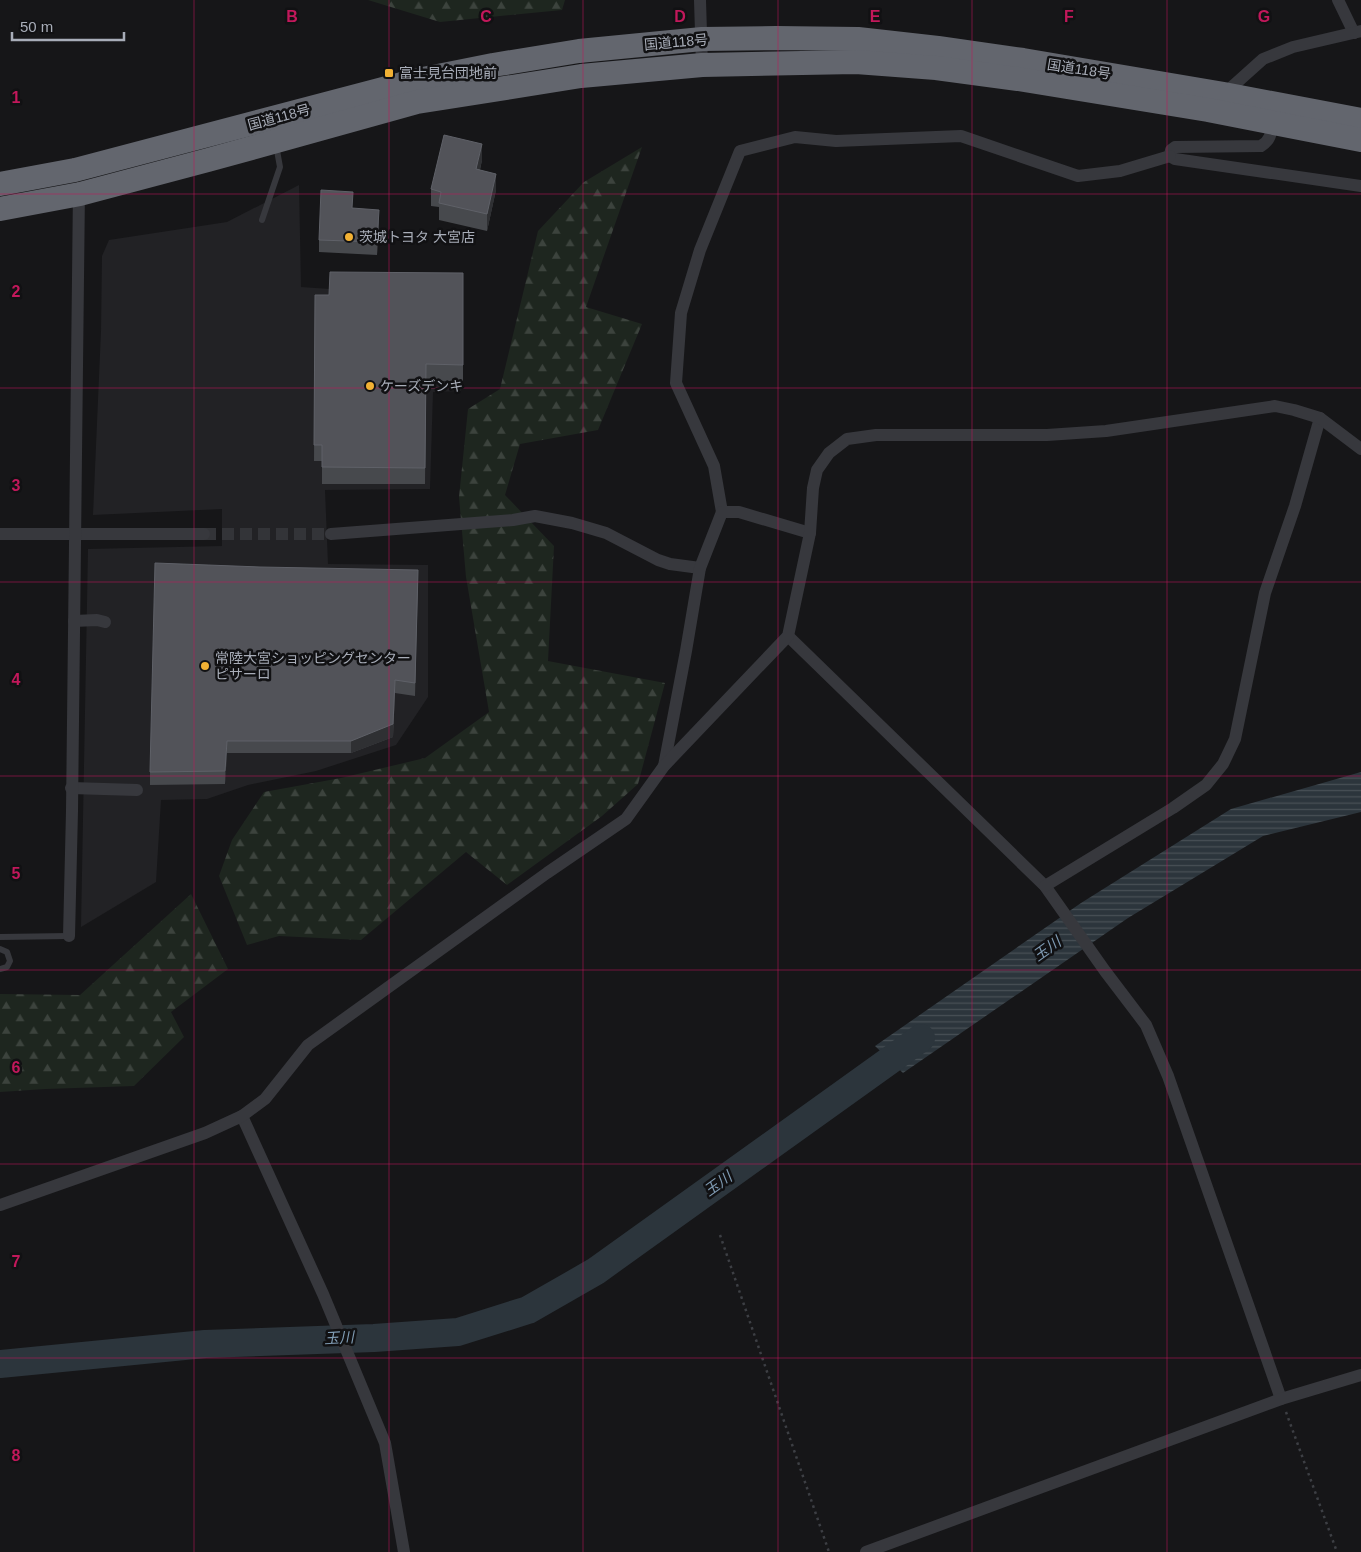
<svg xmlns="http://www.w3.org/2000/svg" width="1361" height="1552" viewBox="0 0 1361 1552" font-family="Arial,'Noto Sans JP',sans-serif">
<defs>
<pattern id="forest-firs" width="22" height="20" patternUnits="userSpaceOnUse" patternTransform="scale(1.25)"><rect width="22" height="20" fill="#1e261f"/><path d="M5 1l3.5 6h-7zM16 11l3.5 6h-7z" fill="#3c433d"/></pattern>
<pattern id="water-rules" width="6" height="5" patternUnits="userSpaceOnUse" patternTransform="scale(1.25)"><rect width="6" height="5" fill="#2c353c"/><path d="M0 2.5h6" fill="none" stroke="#485056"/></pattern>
</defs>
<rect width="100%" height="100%" fill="#161618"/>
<path fill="#222225" d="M299 185 301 287 330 289 463 381 461 391 433 392 430 489 325 490 328 564 428 565V697L396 745 316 771 248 785 207 799 161 800 156 882 81 927 88 549 222 546V509L93 515 101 331 102 256 109 240 227 222Z"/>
<g fill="url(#forest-firs)">
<path d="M368 0H565L562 10 440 22Z"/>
<path d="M642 147 586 307 642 324 598 430 520 444 505 495 554 546 548 661 665 683 638 784 602 816 507 885 466 852 361 940 279 936 247 945 219 876 232 840 264 792 341 778 425 758 489 712 466 577 459 497 468 409 500 389 538 231 584 182Z"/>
<path d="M191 894 228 969 171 1012 184 1037 134 1086 45 1089 0 1092V994L80 995Z"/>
</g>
<path fill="url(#water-rules)" d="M1361 772V812L1263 836 1128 918 903 1073 875 1046 1081 903 1231 809Z"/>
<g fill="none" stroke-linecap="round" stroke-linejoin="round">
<path stroke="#2c353c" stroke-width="28" d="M0 1364 205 1344 374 1338 458 1332 528 1310 596 1271 921 1038"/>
<path stroke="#333438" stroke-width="12" stroke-dasharray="12 6" stroke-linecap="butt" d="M204 534H331"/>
<g stroke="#3d3f44" stroke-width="2.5" stroke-dasharray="2.5 4" stroke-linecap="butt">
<path d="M720 1235 829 1552"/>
<path d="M1286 1412 1337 1552"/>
</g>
<g stroke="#37383d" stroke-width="6">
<path d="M262 220 280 167 276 145"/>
<path d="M0 937 69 936"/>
<path d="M0 949 7 952 10 961 7 967 0 969"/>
</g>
<g stroke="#37383d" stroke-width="12">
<path d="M700 0 702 65"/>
<path d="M1338 0 1354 33"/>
<path d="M1224 94 1263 59 1293 47 1361 31"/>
<path d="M1272 123C1271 133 1271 140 1261 146L1175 147 1171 150 1170 156 1175 159 1361 186"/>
<path d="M722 512 714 466 676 383 681 313 700 250 740 151 795 137 836 141 961 136 1078 176 1120 171 1170 156"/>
<path d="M0 534H204"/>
<path d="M331 534 513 520 535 516 572 523 606 533 658 560 670 564 700 568"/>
<path d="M74 621 97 620 105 622"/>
<path d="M788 636 1045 886 1105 971 1146 1025 1168 1076 1281 1399"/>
<path d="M664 766 686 651 700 568 722 512H739L810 533"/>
<path d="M71 788 137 790"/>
<path d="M1045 886 1173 808 1206 785 1223 764 1235 739 1265 593 1295 506 1320 418"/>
<path d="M69 936 72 811 79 189"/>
<path d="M242 1116 323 1294 385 1443 404 1552"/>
<path d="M0 1205 205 1133 242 1116 265 1099 308 1045 547 873 626 819 664 766 788 636 810 533 813 488 817 470 829 453 847 439 876 435H1047L1106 431 1275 406 1294 410 1320 418 1361 449"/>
<path d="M866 1552 1281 1399 1361 1375"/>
</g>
<g stroke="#63666e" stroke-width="24">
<path d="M0 184 75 170 413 81 493 65 579 51 702 39 776 38 858 39 938 48 1023 60 1224 94 1361 120"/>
<path d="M0 209 80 194 208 160 417 102 581 76 702 65 856 62 936 68 1018 79 1208 110 1361 140"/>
</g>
</g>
<g fill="#47494d">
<path d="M482 160 480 170 496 190 487 231 439 220V207L431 206V189Z"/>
<path d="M353 208 379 222 377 255 319 252V240Z"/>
<path d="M463 273V381H426L425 484H322V461H314L315 295H329Z"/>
<path d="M418 582 415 696 395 693 393 737 351 753H227L225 784 150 785V772Z"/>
</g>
<g fill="#2f3033">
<path d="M482 144V160L476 186V169Z"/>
<path d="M496 174V190L487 231V214Z"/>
<path d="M379 210V222L377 255V242Z"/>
<path d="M395 680V693L393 737 351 753V741Z"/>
<path d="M227 741V753L225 784V771Z"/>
</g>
<g fill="#525359" stroke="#5f6168">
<path d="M444 135 482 144 476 169 496 174 487 214 439 203 441 192 431 189Z"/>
<path d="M321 190 353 192 352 208 379 210 377 242 319 240Z"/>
<path d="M330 272 463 273V365L426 364 425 468 322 467V445H314L315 295H329Z"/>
<path d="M155 563 260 567 418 570 415 683 395 680 393 724 351 741H227L225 771 150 772Z"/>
</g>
<path fill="none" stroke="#c2185b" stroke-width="1" stroke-opacity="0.55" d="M194 0V1552M389 0V1552M583 0V1552M778 0V1552M972 0V1552M1167 0V1552M0 194H1361M0 388H1361M0 582H1361M0 776H1361M0 970H1361M0 1164H1361M0 1358H1361"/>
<g fill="#f2b134" stroke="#111113" stroke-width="2">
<rect x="384" y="68" width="10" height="10" rx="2.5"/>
<circle cx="349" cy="237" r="5"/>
<circle cx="370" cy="386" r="5"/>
<circle cx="205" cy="666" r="5"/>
</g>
<g text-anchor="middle" stroke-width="5" stroke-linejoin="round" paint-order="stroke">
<g font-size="14" fill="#a8adb8" stroke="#111113">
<text transform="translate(676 42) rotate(-5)" y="5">国道118号</text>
<text transform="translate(1079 69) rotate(9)" y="5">国道118号</text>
<text transform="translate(279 117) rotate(-15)" y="5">国道118号</text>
</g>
<g font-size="14" fill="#a8adb8" stroke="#111113" text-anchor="start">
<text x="399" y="78">富士見台団地前</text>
<text x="359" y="242">茨城トヨタ 大宮店</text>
<text x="380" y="391">ケーズデンキ</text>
<text x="215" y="663">常陸大宮ショッピングセンター<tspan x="215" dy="16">ピサーロ</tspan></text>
</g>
<g font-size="15" font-style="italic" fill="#7f9bb3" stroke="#111113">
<text transform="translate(1047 949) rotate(-36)" y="5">玉川</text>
<text transform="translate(718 1184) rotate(-36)" y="5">玉川</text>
<text transform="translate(339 1338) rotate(-3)" y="5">玉川</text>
</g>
</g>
<g font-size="16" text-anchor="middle" font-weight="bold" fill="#c2185b" stroke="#111113" stroke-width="5" stroke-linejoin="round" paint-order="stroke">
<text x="292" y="22">B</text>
<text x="486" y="22">C</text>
<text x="680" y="22">D</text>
<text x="875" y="22">E</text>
<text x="1069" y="22">F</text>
<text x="1264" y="22">G</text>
<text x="16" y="103">1</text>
<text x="16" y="297">2</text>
<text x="16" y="491">3</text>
<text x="16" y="685">4</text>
<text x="16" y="879">5</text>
<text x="16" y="1073">6</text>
<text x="16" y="1267">7</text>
<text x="16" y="1461">8</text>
</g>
<path d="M12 32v8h112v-8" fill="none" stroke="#a8adb8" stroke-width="2.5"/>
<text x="20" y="32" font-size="15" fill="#a8adb8" stroke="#111113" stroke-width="4" paint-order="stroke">50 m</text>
</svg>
